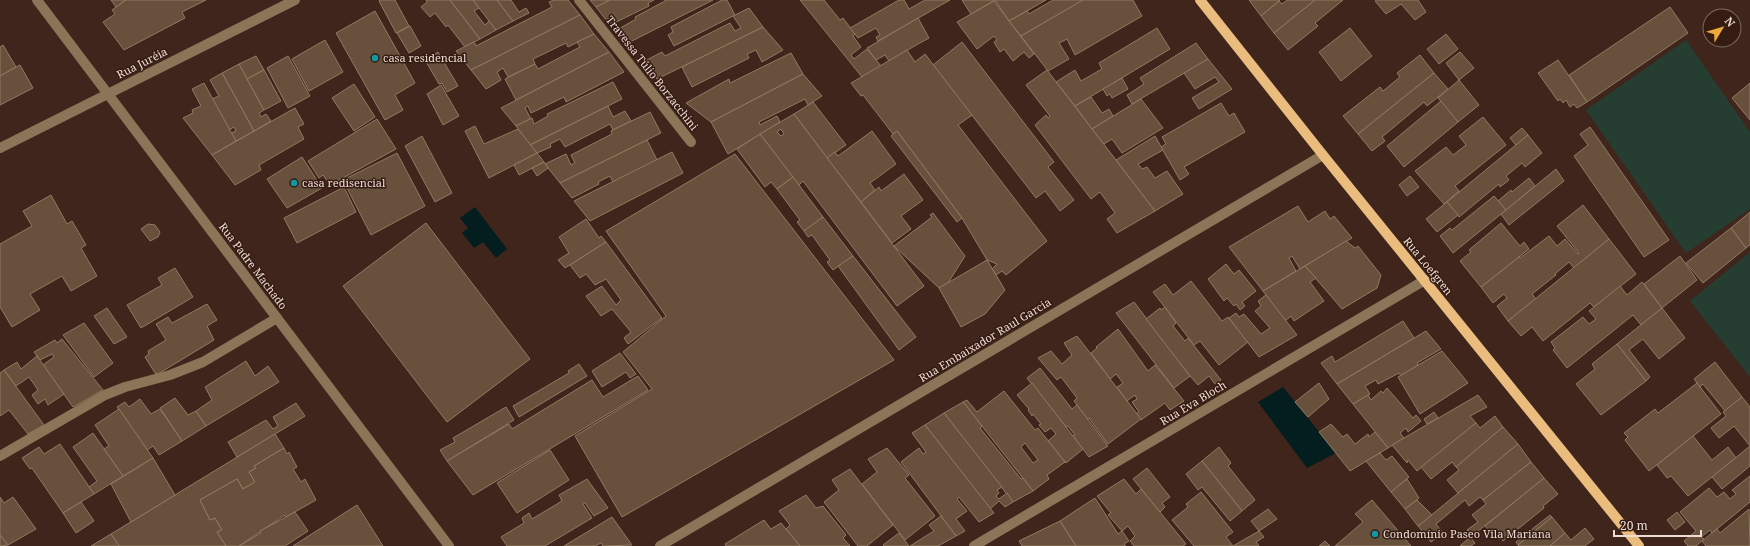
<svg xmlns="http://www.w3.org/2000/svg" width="1750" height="546" viewBox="0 0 1750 546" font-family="'Noto Serif',serif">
<rect width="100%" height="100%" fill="#3f251b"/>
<g fill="#253e31">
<path d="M1686 40 1750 132V209L1686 253 1586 110Z"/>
<path d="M1750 252V377L1690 301Z"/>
</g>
<g fill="#041d1e">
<path d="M475 207 507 249 496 258 483 242 474 248 462 233 468 228 460 218Z"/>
<path d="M1283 387 1336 453 1307 468 1258 402Z"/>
</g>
<g fill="#67513c" stroke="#917a63" fill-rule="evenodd">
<path d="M111 0H126L116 7Z"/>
<path d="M126 0H206L182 12 185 18 124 50 103 22 115 14 112 10Z"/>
<path d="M380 0H395L409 26 396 33 379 1Z"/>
<path d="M426 0H450L480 39 465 47 448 25 446 27 435 13 430 17 421 7 427 2Z"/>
<path d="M450 0H473L479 8 474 11 485 25 489 21 496 30 480 39Z"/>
<path d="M473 0H497L513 21 496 30Z"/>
<path d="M497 0H511L519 12 526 8 529 13 513 21Z"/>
<path d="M554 0H568L580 15 471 70 456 51 474 42 476 46 552 7 549 2Z"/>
<path d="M590 0H610L596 7Z"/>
<path d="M610 0H654L648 3 649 6 610 25 596 7Z"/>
<path d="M665 0H713L626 44 615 31 636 19 635 17 665 1Z"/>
<path d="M722 0H727L735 15 674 46 668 35 673 32 671 27Z"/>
<path d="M800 0H824L840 20 843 18 855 34 853 36 861 47 851 55 854 59 867 49 881 66 862 77Z"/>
<path d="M899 0H904L909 9 925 0H950L878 41 876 37 880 35 876 28 858 38 850 28Z"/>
<path d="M962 0H995L971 14Z"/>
<path d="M995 0H1046L1009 21Z"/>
<path d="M1053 0H1084L1021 36 1009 21 1027 11 1029 14Z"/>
<path d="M1083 0H1133L1142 16 1075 55 1067 39 1059 43 1069 59 1048 71 1021 36Z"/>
<path d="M1249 0H1280L1261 16Z"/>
<path d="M1287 0H1315L1274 33 1261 16 1279 1 1282 4Z"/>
<path d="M1315 0H1343L1315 23 1318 26 1288 50 1274 33Z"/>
<path d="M1377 0H1418L1426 12 1415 20 1401 4 1386 14 1375 1Z"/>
<path d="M994 1 1034 54 1029 58 1024 52 1013 61 1004 49 1000 52 994 42 997 40 994 36 977 49 957 22Z"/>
<path d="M1670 7 1688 33 1587 102 1569 75Z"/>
<path d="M749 8 763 27 657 79 641 63 662 52 665 56 730 23 735 31 741 28 733 16Z"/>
<path d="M375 11 415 83 395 95 403 110 385 120 336 33Z"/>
<path d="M580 15 594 34 568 47 566 43 533 59 535 64 508 77 503 68 497 72 501 80 486 89 471 70Z"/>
<path d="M918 18 929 38 918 44 889 61 885 55 876 60 867 48Z"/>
<path d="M410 26 421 46 409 53 397 33Z"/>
<path d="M763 27 783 50 762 62 756 50 747 54 749 58 692 87 682 67Z"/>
<path d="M1157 28 1170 49 1075 106 1056 82 1075 70 1081 81 1102 69 1099 63Z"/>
<path d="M1350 28 1372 56 1341 81 1319 52Z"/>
<path d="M594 34 609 52 516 100 505 79 535 64 538 69 580 47 577 42Z"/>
<path d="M1446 34 1458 49 1439 64 1427 49Z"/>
<path d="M325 40 343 72 309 91 292 59Z"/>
<path d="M962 42 1054 162 1048 167 1074 200 1060 211 1045 191 1036 198 933 65Z"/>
<path d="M1196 43 1208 59 1132 104 1127 95 1144 84 1140 78Z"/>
<path d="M3 45 16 67 0 76V47Z"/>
<path d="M907 50 915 62 925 54 972 115 958 125 1047 241 1006 275 1002 271 996 275 992 269 997 264 987 260 962 218 897 131 893 134 863 95 861 96 851 83Z"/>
<path d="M438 52 458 86 447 92 442 83 439 84 425 60Z"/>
<path d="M609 52 624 72 566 102 564 97 531 113 528 106 525 108 531 119 516 126 501 108Z"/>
<path d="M1460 52 1474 68 1459 80 1446 63Z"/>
<path d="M791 53 803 74 711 122 686 103 729 79 730 83Z"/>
<path d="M1420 55 1434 73 1358 134 1343 116 1380 87 1383 91 1400 77 1397 73Z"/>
<path d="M256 56 264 70 247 79 239 64Z"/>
<path d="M288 56 310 96 288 108 267 68Z"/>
<path d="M1208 59 1232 89 1199 109 1192 98 1219 82 1215 77 1195 89 1184 73Z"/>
<path d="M1558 60 1587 102 1577 108 1574 104 1570 107 1566 100 1563 103 1560 99 1558 101 1538 73Z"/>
<path d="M239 64 264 110 259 113 261 117 266 114 271 121 254 131 222 73Z"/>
<path d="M20 65 33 88 0 105V76Z"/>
<path d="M264 70 281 101 264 110 247 79Z"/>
<path d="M1047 70 1155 211 1117 233 1107 219 1115 213 1100 192 1091 199 1035 125 1046 115 1048 118 1050 116 1026 85Z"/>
<path d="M222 73 254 131 236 141 231 133 236 131 234 127 229 130 212 99 219 96 210 80Z"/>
<path d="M1434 73 1448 89 1427 106 1424 102 1382 137 1385 141 1372 151 1358 134Z"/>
<path d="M803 74 822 96 808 105 805 99 759 122 760 125 777 116 780 122 728 154 711 122Z"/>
<path d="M1122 78 1128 89 1112 98 1110 94 1107 96 1103 89Z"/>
<path d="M1459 80 1479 105 1458 122 1438 98Z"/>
<path d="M613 82 622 99 530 145 516 126 532 118 534 124 548 116 547 114Z"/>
<path d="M204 83 236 141 212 155 183 118 193 113 192 110 201 106 192 89Z"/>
<path d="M1750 83V120L1732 98Z"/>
<path d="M354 84 375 117 354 131 332 98Z"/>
<path d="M441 85 459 116 443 125 427 94Z"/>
<path d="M1091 97 1102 113 1109 109 1113 116 1092 129 1075 106Z"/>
<path d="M1141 99 1163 128 1122 153 1112 139 1104 144 1092 129Z"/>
<path d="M1441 101 1458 122 1404 167 1387 146Z"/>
<path d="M813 102 846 145 827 158 794 114Z"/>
<path d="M1221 103 1229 116 1234 113 1245 132 1184 167 1189 174 1180 180 1161 147 1166 144 1162 137Z"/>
<path d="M608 106 613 117 625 111 631 121 613 130 610 124 565 147 560 139 550 144 551 147 537 153 530 145Z"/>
<path d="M295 108 304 124 298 127 304 139 259 165 261 170 235 185 212 155Z"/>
<path d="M650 112 661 133 560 183 545 164 566 154 571 165 575 163 571 155 612 134 611 131Z"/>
<path d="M794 114 924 286 897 306 803 181 799 185 760 134ZM781 129 784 134 781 136 777 132Z"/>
<path d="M1483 117 1506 145 1455 186 1459 191 1444 204 1415 171 1446 147 1453 155 1466 145 1459 136Z"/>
<path d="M377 119 396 149 330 185 323 175 319 178 308 161Z"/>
<path d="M475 126 484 144 518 129 537 153 489 178 465 131Z"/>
<path d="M1590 127 1669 240 1644 257 1574 156 1588 145 1580 134Z"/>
<path d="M1522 128 1528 135 1516 145 1510 138Z"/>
<path d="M872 131 896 164 870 183 875 190 861 202 827 158 835 152 838 156Z"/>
<path d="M897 131 962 218 957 222 891 136Z"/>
<path d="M760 134 793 177 777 189 771 182 765 187 737 149Z"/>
<path d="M1528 135 1542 153 1525 167 1522 163 1506 176 1509 180 1500 187 1499 184 1459 217 1447 202Z"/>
<path d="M422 136 452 193 435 202 405 146Z"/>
<path d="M1155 136 1163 150 1138 164 1142 169 1147 167 1155 178 1167 171 1183 194 1155 211 1116 160Z"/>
<path d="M647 140 657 160 616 181 613 182 610 176 598 182 599 184 572 198 560 183Z"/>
<path d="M672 152 683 173 590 221 574 201Z"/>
<path d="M397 153 425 206 371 235 343 180Z"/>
<path d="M537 153 544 162 519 175 514 165Z"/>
<path d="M735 154 894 360 622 517 575 436 652 389 623 352 666 316 606 231Z"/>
<path d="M302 157 322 188 287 208 267 179Z"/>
<path d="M544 162 548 168 537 176 532 168Z"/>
<path d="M1556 169 1564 181 1509 225 1501 214Z"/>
<path d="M904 174 923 200 901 216 911 229 892 243 861 202 879 187 881 191Z"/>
<path d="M1410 176 1419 187 1407 196 1399 185Z"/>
<path d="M793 177 823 217 804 231 797 222 800 220 777 189Z"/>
<path d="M1529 178 1535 186 1506 210 1498 201 1511 190 1512 192Z"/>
<path d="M344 187 356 212 297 243 284 218Z"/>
<path d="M51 195 67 224 72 221 86 245 81 248 97 276 71 291 62 276 30 294 40 310 12 327 0 307V244L32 226 23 211Z"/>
<path d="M1494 196 1506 210 1453 253 1440 236 1450 228 1452 230Z"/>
<path d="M1447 202 1458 215 1437 232 1426 219Z"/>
<path d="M1583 205 1609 239 1574 268 1569 262 1555 274 1556 275 1532 294 1536 299 1508 321 1497 306 1507 298 1504 294 1493 303 1481 287 1519 257 1520 258 1549 236 1557 246 1565 239 1578 254 1579 253 1557 226Z"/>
<path d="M1298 206 1308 222 1325 211 1330 219 1334 216 1352 238 1300 269 1292 256 1289 258 1296 271 1263 291 1229 247Z"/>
<path d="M1750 212V245L1746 248 1731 228Z"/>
<path d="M933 213 965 256 948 283 939 288 894 246 932 217 930 215Z"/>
<path d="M823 217 853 256 833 270 827 262 830 260 812 235 808 237 804 231Z"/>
<path d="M586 219 599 238 601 236 606 242 565 268 558 260 569 253 559 237Z"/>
<path d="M426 223 530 359 447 422 343 286Z"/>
<path d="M1501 223 1520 246 1524 242 1529 249 1481 287 1460 261 1471 252 1469 250Z"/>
<path d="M148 224 155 225 160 232 158 237 150 241 141 229Z"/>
<path d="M1731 228 1746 248 1703 283 1686 263Z"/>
<path d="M1609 239 1636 274 1594 307 1590 303 1543 341 1532 327 1521 336 1508 321Z"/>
<path d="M1346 241 1355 248 1358 246 1381 275 1377 288 1342 309 1305 266Z"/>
<path d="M606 242 662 318 628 344 624 338 631 332 612 309 601 316 586 296 602 286 616 305 621 300 606 279 595 285 586 274 580 278 570 265Z"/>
<path d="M853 256 916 337 899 350 838 266Z"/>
<path d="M1680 256 1697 280 1662 308 1644 284Z"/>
<path d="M987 260 1005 290 985 314 961 327 939 288Z"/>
<path d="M1226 264 1234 274 1239 270 1256 291 1242 302 1245 306 1240 310 1236 304 1234 306 1227 298 1224 301 1208 279Z"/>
<path d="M1305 266 1316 278 1310 282 1324 301 1294 321 1291 316 1285 321 1263 291Z"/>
<path d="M175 268 193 297 141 328 127 305 162 285 158 278Z"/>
<path d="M1191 281 1222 321 1228 317 1248 342 1219 365 1200 341 1194 345 1153 292 1165 284 1173 295Z"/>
<path d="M1642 282 1662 308 1641 325 1633 315 1567 368 1553 350 1555 348 1551 342 1583 317 1589 324 1596 319 1589 311 1620 286 1627 295Z"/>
<path d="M1266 295 1297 335 1259 357 1229 318 1236 313 1239 317 1244 314 1261 334 1270 328 1255 311 1261 306 1258 301Z"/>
<path d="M1134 302 1190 376 1174 388 1116 313Z"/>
<path d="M207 304 217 320 207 326 214 340 158 374 155 373 145 357 149 354 148 351 166 340 156 324 168 317 172 323Z"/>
<path d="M1165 307 1176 323 1173 326 1185 341 1188 338 1221 380 1215 384 1209 376 1198 385 1190 376 1146 319 1160 308 1161 310Z"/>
<path d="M107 308 127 337 114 344 94 316Z"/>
<path d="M1662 308 1685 338 1659 359 1643 339 1629 350 1650 377 1646 381 1617 344Z"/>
<path d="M1403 321 1414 338 1337 384 1321 363 1332 356 1335 362Z"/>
<path d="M84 323 113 363 94 377 63 335Z"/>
<path d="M1118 329 1148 371 1155 365 1184 401 1170 410 1165 403 1141 420 1136 414 1139 412 1132 402 1137 399 1135 395 1127 401 1117 387 1123 383 1116 374 1110 379 1091 353 1097 348 1096 347Z"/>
<path d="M1426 331 1441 349 1417 363 1418 365 1401 376 1399 373 1378 384 1376 380 1365 386 1370 394 1353 404 1337 384Z"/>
<path d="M1077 336 1141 419 1108 444 1089 418 1087 419 1077 405 1074 401 1077 398 1061 377 1057 380 1038 358 1051 351 1062 364 1072 355 1064 343Z"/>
<path d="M62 339 103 390 73 407 43 365 54 357 52 354 40 360 34 352 55 340 57 343Z"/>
<path d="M1617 344 1646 381 1601 415 1576 384 1595 369 1592 364Z"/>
<path d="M1442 351 1468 383 1420 414 1398 377Z"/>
<path d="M620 353 636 374 630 378 626 372 602 387 592 371Z"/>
<path d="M37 356 64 394 48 405 45 399 38 404 32 395 38 390 29 377 16 386 4 370 17 362 21 369Z"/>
<path d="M246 361 255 376 268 366 279 382 206 426 196 411 212 400 205 387Z"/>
<path d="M1715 362 1742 397 1725 411 1703 384 1700 387 1694 379Z"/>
<path d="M579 364 587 376 519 417 513 406 569 373 568 371Z"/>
<path d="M1040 368 1072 409 1077 405 1108 446 1089 457 1073 436 1075 435 1068 426 1066 427 1027 378Z"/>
<path d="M4 370 44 425 28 434 9 410 0 416V373Z"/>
<path d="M638 376 648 390 473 495 447 461 509 424 512 429 592 380 603 397Z"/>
<path d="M1032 383 1083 449 1066 463 1048 441 1056 434 1051 428 1045 432 1039 425 1041 424 1033 414 1032 416 1028 410 1029 409 1017 395Z"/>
<path d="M1319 383 1329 399 1308 417 1295 402Z"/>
<path d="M1697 383 1721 414 1649 471 1625 440 1628 437 1624 433 1655 409 1658 413Z"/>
<path d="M1387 388 1413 418 1416 415 1421 421 1408 432 1406 428 1400 433 1404 438 1388 448 1353 404 1368 395 1371 400 1381 391 1383 393Z"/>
<path d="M1004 391 1035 430 1038 428 1065 462 1047 475 1049 479 1033 491 963 402 967 400 977 412ZM1025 443 1038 460 1033 463 1021 447Z"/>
<path d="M1478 395 1487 407 1470 416 1476 423 1417 471 1408 460 1407 463 1392 445Z"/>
<path d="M1742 397 1750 407V446L1734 426 1719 438 1711 428 1726 416 1723 412Z"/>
<path d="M175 398 188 415 196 411 206 426 182 441 160 408Z"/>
<path d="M140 399 151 414 160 409 182 441 159 455 153 446 147 450 117 407 125 402 129 407Z"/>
<path d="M963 402 982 426 980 428 1021 479 1023 478 1033 491 1013 502 944 413Z"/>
<path d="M296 403 305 416 237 457 228 442 266 420 273 429 278 426 273 417Z"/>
<path d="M506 407 514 420 447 461 440 450 455 442 453 438Z"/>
<path d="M119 409 153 458 123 476 104 449 109 446 95 425Z"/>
<path d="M1434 412 1438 418 1427 424 1424 419Z"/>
<path d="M944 413 1002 487 997 490 999 493 996 496 999 499 1007 493 1013 502 1005 507 999 501 990 509 925 425Z"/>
<path d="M1495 416 1503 427 1456 467 1452 462 1431 479 1421 467 1476 423 1480 428Z"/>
<path d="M1331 424 1343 437 1347 434 1355 444 1368 434 1369 437 1375 432 1388 448 1350 471 1319 432Z"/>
<path d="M925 425 994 513 979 522 959 497 957 499 967 511 956 519 965 531 956 536 901 462 919 448 923 454 926 452 912 433Z"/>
<path d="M1503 427 1518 444 1458 493 1447 480 1459 470 1456 467Z"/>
<path d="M93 433 123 476 94 494 89 487 97 481 73 447Z"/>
<path d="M275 434 284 448 254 466 256 468 249 472 255 482 243 489 237 479 200 500 210 520 215 518 222 530 217 532 226 546H119L111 534Z"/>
<path d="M1693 436 1712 460 1728 447 1736 458 1688 496 1671 476 1667 478 1657 465Z"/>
<path d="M60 444 94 494 63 513 32 468 30 469 22 458 39 447 44 454Z"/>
<path d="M1518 444 1531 462 1483 500 1480 497 1469 506 1465 500 1436 524 1443 533 1431 542 1418 526Z"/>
<path d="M1750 446V466L1722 489 1712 477Z"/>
<path d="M1219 447 1231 463 1228 466 1255 500 1242 511 1202 461Z"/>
<path d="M284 448 287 454 289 452 297 467 293 469 301 482 305 479 316 500 286 517 285 515 239 546H226L217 532 222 530 215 518 210 520 200 500 237 479 243 489 255 482 249 472 256 468 254 466Z"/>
<path d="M887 448 909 475 905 478 935 516 905 540 862 484 877 472 868 459Z"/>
<path d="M550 450 569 480 517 513 497 483Z"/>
<path d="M1380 453 1386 460 1392 456 1409 477 1391 492 1366 461Z"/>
<path d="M153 458 175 495 131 522 111 484Z"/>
<path d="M1202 461 1242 511 1230 521 1202 487 1198 490 1186 474Z"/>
<path d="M1531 462 1544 478 1472 536 1467 530 1478 522 1472 515 1486 504 1483 500Z"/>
<path d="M1147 468 1170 497 1162 503 1165 507 1160 512 1133 479Z"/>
<path d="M850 469 893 525 867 546H858L824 502 839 490 832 480Z"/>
<path d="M1750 476V502L1712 533 1710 530 1701 537 1704 539 1696 546H1688L1684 541 1696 531 1680 512 1709 488 1717 497 1724 492 1730 499 1736 494 1732 490Z"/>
<path d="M1544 478 1558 494 1543 506 1544 508 1503 541 1499 535 1495 538 1485 526Z"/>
<path d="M587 479 608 508 594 516 585 503 583 504 592 518 545 546H507L501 537 524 523 522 518 529 513 532 519 562 501 559 495Z"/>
<path d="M1124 479 1136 494 1141 489 1186 544 1183 546H1134L1130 541 1135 536 1128 526 1122 531 1108 515 1111 513 1097 496Z"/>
<path d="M1407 479 1419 498 1405 509 1391 492Z"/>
<path d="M1201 492 1233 532 1226 537 1233 546H1194L1172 520 1188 507 1186 504Z"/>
<path d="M806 495 816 508 823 506 846 535 843 538 850 546H800L786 529 790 525 779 511Z"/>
<path d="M0 497 4 503 13 497 36 529 8 545 0 535Z"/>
<path d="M1095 498 1118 534 1122 531 1129 541 1124 544 1126 546H1076L1060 521Z"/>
<path d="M1372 500 1411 546H1335L1363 522 1355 514Z"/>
<path d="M1417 500 1432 515 1418 526 1405 509Z"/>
<path d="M81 502 94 521 76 533 63 513Z"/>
<path d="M357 505 383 546H293Z"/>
<path d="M1268 509 1277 519 1259 531 1251 521Z"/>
<path d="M1749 509 1750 546H1706L1702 541 1717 529 1720 533Z"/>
<path d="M295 512 308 531 285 546H239L261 533 260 531Z"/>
<path d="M1677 512 1685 522 1675 530 1667 520Z"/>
<path d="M1550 515 1552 517 1518 545 1516 542Z"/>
<path d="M941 516 956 536 938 546H910L934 531 929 525Z"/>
<path d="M612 517 632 545 603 546 601 543 595 546H564Z"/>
<path d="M1552 517 1565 533 1550 546H1519L1518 545Z"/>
<path d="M764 520 771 529 781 523 800 546H726L725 544Z"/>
<path d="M1060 521 1076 546H1022L1019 541Z"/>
<path d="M1585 528 1594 539 1585 546H1550L1565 533 1571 540Z"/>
<path d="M1259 531 1264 537 1256 542 1259 546H1233Z"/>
<path d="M899 533 909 546H884L883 545Z"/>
<path d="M111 534 119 546H91Z"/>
<path d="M0 535 8 545 0 546Z"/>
<path d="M1470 537 1475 543 1471 546H1460Z"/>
<path d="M1325 541 1330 546H1319Z"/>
</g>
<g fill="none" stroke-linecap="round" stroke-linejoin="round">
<g stroke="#8b7558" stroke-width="10">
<path d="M37 0 449 546"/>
<path d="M579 0 691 142"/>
<path d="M0 148 295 0"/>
<path d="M0 456 105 395 125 387 170 375 203 362 277 318"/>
<path d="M660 546 1323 155"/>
<path d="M974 546 1425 280"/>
</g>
<path stroke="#eabd7e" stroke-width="10" d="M1200 0 1323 155 1639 546"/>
</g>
<g fill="#0f9aa8" stroke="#351c12" stroke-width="1.5">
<circle cx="375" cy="58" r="4"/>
<circle cx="294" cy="183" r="4"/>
<circle cx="1375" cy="534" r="4"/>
</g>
<g text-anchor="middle" stroke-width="3" stroke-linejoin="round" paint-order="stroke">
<g font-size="11" fill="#eddcd5" stroke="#351c12" text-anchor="start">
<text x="383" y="62">casa residencial</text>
<text x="302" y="187">casa redisencial</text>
<text x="1383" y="538">Condomínio Paseo Vila Mariana</text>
</g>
<g font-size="11" fill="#eddcd5" stroke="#351c12">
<text transform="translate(142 63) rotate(-27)" y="4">Rua Juréia</text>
<text transform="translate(652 73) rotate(52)" y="4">Travessa Túlio Borzacchini</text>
<text transform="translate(253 266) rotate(53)" y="4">Rua Padre Machado</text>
<text transform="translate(1428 266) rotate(51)" y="4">Rua Loefgren</text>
<text transform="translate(985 340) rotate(-31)" y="4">Rua Embaixador Raul Garcia</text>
<text transform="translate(1193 403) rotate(-31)" y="4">Rua Eva Bloch</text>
</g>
</g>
<g transform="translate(1722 28) rotate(52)"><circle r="19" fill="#351c12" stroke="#7f6960"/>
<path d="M0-3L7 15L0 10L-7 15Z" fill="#eda83c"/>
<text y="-6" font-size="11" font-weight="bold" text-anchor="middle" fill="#eddcd5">N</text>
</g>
<path d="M1614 530v6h87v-6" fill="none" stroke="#eddcd5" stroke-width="2"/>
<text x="1620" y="530" font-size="12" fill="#eddcd5" stroke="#351c12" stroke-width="3" paint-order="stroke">20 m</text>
</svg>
